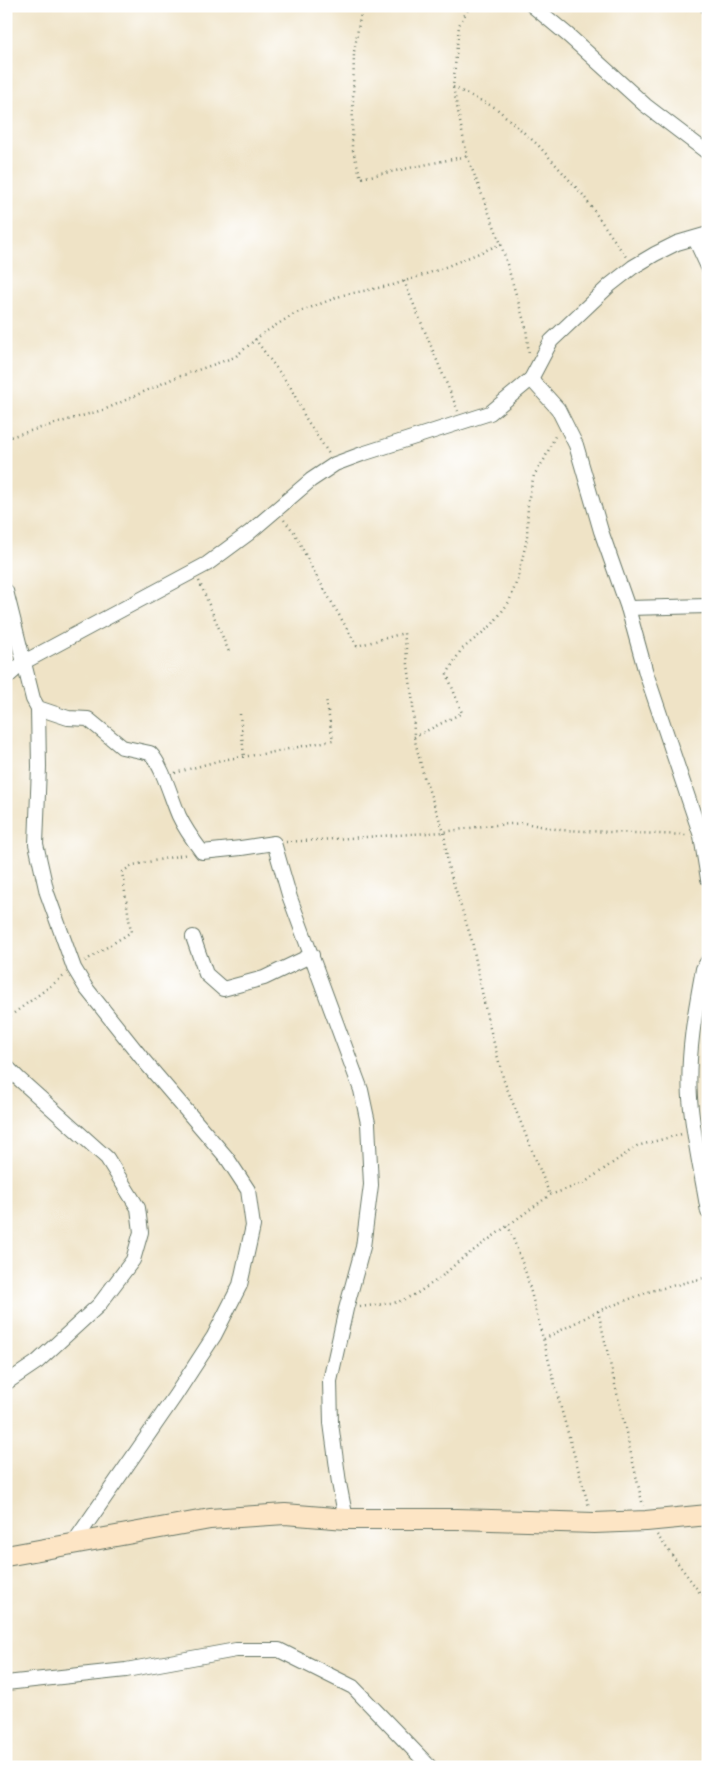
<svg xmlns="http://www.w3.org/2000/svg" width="714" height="1773" viewBox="0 0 714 1773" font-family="Delius,sans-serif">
<rect width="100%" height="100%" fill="#fff"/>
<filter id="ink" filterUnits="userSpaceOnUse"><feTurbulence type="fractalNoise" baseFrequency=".02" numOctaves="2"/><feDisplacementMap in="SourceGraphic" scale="10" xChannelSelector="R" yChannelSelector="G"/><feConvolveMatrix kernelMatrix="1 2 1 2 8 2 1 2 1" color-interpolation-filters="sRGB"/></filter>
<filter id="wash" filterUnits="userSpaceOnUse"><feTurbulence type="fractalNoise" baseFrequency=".0096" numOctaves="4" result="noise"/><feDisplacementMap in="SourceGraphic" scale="20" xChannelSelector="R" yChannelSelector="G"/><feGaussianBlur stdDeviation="1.12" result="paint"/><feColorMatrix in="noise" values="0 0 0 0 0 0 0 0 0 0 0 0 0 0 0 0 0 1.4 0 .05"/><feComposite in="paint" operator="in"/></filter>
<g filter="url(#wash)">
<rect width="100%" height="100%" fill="#efe3c6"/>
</g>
<g filter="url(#ink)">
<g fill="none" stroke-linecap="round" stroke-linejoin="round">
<g stroke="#687767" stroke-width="16">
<g id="street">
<path d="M533 6 569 36 645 105 708 153"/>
<path d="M707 6 708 7"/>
<path d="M695 239 708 267"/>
<path d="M531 379 558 409 576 445 601 531 628 608 646 673 701 836 708 879"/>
<path d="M6 591 33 699 38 708 68 718 88 719 122 747 150 753C163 766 171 798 179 816 185 829 193 840 202 852L241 848 274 843 290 898 361 1090 368 1123 371 1185 363 1247 346 1309 330 1381 331 1423 339 1483 346 1519"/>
<path d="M628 608 708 606"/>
<path d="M6 678 24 662 207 564 249 533 311 480 335 464 362 454 490 413 531 379 551 341 610 285 633 267 655 254 677 243 708 234"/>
<path d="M38 708 39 767 36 844 47 893 74 968 86 988 145 1062 227 1158 248 1190 253 1226 240 1285 214 1336 175 1396 72 1545"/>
<path d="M193 937 206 974 223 989 264 978 312 955"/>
<path d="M708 961 703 969C695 1012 687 1055 690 1098 693 1137 702 1174 708 1212"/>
<path d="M6 1066 19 1079 107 1158 138 1208 141 1232 133 1260 99 1305 37 1362 6 1383"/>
<path d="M6 1683 126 1670 236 1650H279L353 1687 430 1767"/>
</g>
</g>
<g stroke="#687767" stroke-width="22">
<path id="secondary" d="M6 1556 210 1519 285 1514 346 1519H457L594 1523 646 1521 708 1515"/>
</g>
<g stroke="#687767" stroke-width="2.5" stroke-dasharray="1 4" stroke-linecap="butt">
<path d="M362 6 354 52 352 147 361 178 467 156"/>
<path d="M470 6 459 25 453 87 467 156 501 244 526 328 529 355"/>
<path d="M453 87 496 108 538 145 583 195 626 257"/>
<path d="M404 281 458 411"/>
<path d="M255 339 291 388 305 417 329 454"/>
<path d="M6 438 106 409 172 379 235 357 262 334 294 314 343 295 393 285 438 270 501 244"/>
<path d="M284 520 294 532 313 570 357 646 404 633 413 704 414 737 424 777 444 832 448 866 472 941 487 1017 504 1081 550 1195"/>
<path d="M199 581 229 652"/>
<path d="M240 714 244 757"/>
<path d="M414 737 462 713 447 674 461 650 492 625 509 602 518 578 527 538 528 501 534 475 544 460 556 434"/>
<path d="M175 773 221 760 269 753 333 740 326 699"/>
<path d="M286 842 444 832 483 826 524 823 561 830 686 835"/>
<path d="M85 961 131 932 122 872 133 865 188 854"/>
<path d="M6 1019 64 976"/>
<path d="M508 1225 526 1273 562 1412 589 1507"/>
<path d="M360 1307 398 1302 416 1294 440 1278 459 1261 550 1195 584 1183 637 1146 682 1134"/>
<path d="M598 1311 643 1506"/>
<path d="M544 1339 598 1311 651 1291 708 1277"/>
<path d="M657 1535 700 1593 708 1597"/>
</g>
<use href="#street" stroke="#fff" stroke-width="14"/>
<use href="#secondary" stroke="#fde5c5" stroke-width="20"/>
</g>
</g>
<rect width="714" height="1773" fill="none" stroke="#fff" stroke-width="25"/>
</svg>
